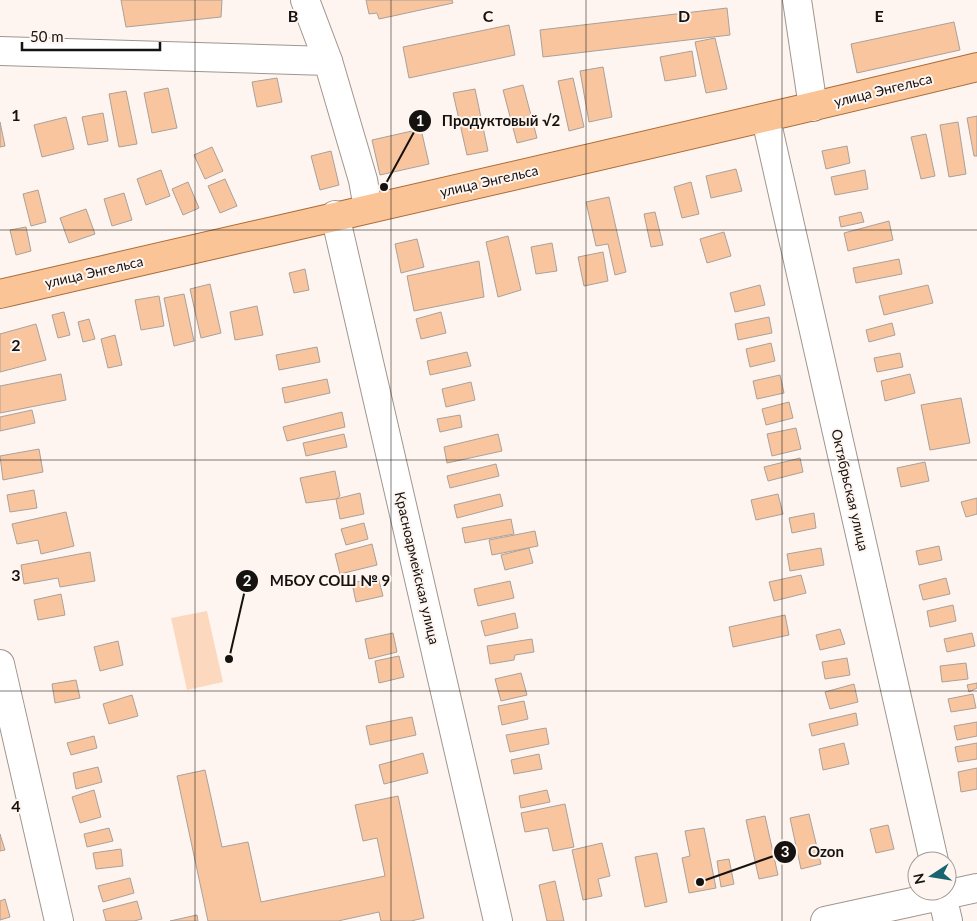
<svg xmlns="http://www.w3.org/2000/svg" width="977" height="921" viewBox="0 0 977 921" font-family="Lato,sans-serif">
<rect width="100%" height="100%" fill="#fef5f0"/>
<path fill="#fcd8bf" d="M207 611 223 682 187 690 171 618Z"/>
<g fill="#f8c59f" stroke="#aaa19a">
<path d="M121 0H222L221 17 126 27Z"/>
<path d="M366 0H452L453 3 379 19 377 13 369 14Z"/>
<path d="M727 8 730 35 543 57 540 30Z"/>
<path d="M954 22 960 50 857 73 851 44Z"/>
<path d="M509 25 515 55 409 78 403 47Z"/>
<path d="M715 38 727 89 706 93 695 42Z"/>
<path d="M692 51 696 76 665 81 660 57Z"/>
<path d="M603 67 612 117 589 122 580 71Z"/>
<path d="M277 78 282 102 257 107 252 82Z"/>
<path d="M573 78 584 127 569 131 558 81Z"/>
<path d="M523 85 537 138 517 143 503 90Z"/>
<path d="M168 88 177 128 152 133 144 93Z"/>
<path d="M475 89 488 151 467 155 453 93Z"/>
<path d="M126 91 137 144 119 147 109 94Z"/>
<path d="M103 113 108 141 88 145 82 117Z"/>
<path d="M977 116V156H974L967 118Z"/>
<path d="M66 117 74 149 42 157 34 125Z"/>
<path d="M0 122 5 146 0 147Z"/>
<path d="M958 122 966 174 949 177 940 125Z"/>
<path d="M421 129 429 164 380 175 372 140Z"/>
<path d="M926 134 935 176 921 179 911 137Z"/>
<path d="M847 146 850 163 826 169 822 151Z"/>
<path d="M212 147 223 171 205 179 194 155Z"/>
<path d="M331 151 339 185 320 190 311 156Z"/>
<path d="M736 169 742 191 711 198 706 176Z"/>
<path d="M161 170 170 196 146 205 137 179Z"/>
<path d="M865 170 868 189 835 195 831 177Z"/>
<path d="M225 179 237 206 220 213 208 186Z"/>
<path d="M188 182 199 208 183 215 172 189Z"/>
<path d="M691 182 699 214 682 218 674 187Z"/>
<path d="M38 190 46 222 31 226 23 194Z"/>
<path d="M124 193 132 220 112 226 104 199Z"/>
<path d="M609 197 626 272 615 275 608 244 596 246 586 202Z"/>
<path d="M86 209 95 234 69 243 60 218Z"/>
<path d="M655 212 663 245 651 247 644 214Z"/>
<path d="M861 212 864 222 841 227 839 217Z"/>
<path d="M889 221 893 240 848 251 844 233Z"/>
<path d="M26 227 31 251 16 255 10 230Z"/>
<path d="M724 232 731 256 707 263 700 239Z"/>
<path d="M508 236 521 290 498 297 486 242Z"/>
<path d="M417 239 424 267 401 273 395 244Z"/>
<path d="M552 243 557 271 536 274 531 247Z"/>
<path d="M603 252 608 281 584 286 578 257Z"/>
<path d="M899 259 902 274 856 283 853 268Z"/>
<path d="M479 261 484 297 414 311 407 276Z"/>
<path d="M305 269 309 290 294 293 289 273Z"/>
<path d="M210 284 221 333 201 338 190 289Z"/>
<path d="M760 285 765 305 735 312 730 293Z"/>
<path d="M928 285 933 303 884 315 879 296Z"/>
<path d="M184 294 194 341 174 346 164 298Z"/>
<path d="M159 296 164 326 141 330 135 300Z"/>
<path d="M257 306 263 335 235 340 230 312Z"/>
<path d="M64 312 70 335 58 338 52 315Z"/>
<path d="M441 312 446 333 421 339 416 319Z"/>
<path d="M769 317 772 333 738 340 735 324Z"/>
<path d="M89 319 95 339 83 342 78 322Z"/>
<path d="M892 323 895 335 869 342 866 330Z"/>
<path d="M36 324 46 360 0 372V334Z"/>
<path d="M115 335 122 365 108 368 101 339Z"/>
<path d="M771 343 775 361 750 367 746 349Z"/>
<path d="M317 347 320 362 279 370 276 355Z"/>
<path d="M467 352 471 366 430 375 427 361Z"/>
<path d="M900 353 903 367 877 372 874 358Z"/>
<path d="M61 374 66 400 0 413V386Z"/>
<path d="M910 374 915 393 885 401 881 381Z"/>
<path d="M780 375 784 393 757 399 753 381Z"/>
<path d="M327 379 330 393 285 403 282 388Z"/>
<path d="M471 382 475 400 446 407 442 389Z"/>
<path d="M961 398 970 443 930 450 921 405Z"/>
<path d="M789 402 793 418 766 425 762 409Z"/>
<path d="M32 410 35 423 0 431V417Z"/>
<path d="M342 412 345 427 287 441 283 427Z"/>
<path d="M460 415 462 427 440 432 437 419Z"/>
<path d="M796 428 801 449 772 456 767 434Z"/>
<path d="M344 434 347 447 306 456 303 443Z"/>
<path d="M498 434 502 451 447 463 444 447Z"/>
<path d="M39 449 43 472 3 480 0 456Z"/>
<path d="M800 458 803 472 768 481 764 467Z"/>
<path d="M925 462 929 481 901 487 897 468Z"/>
<path d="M496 464 499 476 450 488 447 476Z"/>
<path d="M335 471 340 496 336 499 306 503 300 478Z"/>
<path d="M34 490 37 508 10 512 7 495Z"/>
<path d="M360 493 364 514 340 519 336 499Z"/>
<path d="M500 494 503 506 457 518 454 505Z"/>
<path d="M778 494 783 514 756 520 751 500Z"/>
<path d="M977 498V514L966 517 961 502Z"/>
<path d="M66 512 74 546 41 554 38 540 17 544 12 524Z"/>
<path d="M814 513 816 528 792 533 789 518Z"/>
<path d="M511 519 514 534 465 543 462 528Z"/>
<path d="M364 523 368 539 346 545 341 529Z"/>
<path d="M535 531 538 546 492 555 489 540Z"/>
<path d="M372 544 377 565 340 574 335 554Z"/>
<path d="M939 546 942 560 919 565 916 551Z"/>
<path d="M529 548 533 563 505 570 501 555Z"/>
<path d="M821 548 824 565 790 571 787 554Z"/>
<path d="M90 552 95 581 60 587 58 578 24 584 21 565Z"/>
<path d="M801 575 806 593 774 601 769 582Z"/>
<path d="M378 577 383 596 356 602 352 583Z"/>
<path d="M946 578 950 594 923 600 919 585Z"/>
<path d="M510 581 514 598 478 606 474 589Z"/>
<path d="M61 594 65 615 38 620 34 600Z"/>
<path d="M953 605 956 621 930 627 927 611Z"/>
<path d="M515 613 518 628 485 636 481 621Z"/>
<path d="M785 615 789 635 733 647 729 627Z"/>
<path d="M840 629 845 644 820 650 816 635Z"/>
<path d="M393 633 397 652 369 659 365 639Z"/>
<path d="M972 633 975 646 947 652 944 639Z"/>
<path d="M532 639 534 652 515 655 514 660 490 664 487 646Z"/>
<path d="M118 641 123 665 100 671 94 647Z"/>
<path d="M399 656 404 677 379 683 375 661Z"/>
<path d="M847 658 850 675 825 679 822 662Z"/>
<path d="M966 663 968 679 942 682 940 666Z"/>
<path d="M521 673 527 695 501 701 495 679Z"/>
<path d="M76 680 80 698 55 703 52 684Z"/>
<path d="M977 683V688L969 692 967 685Z"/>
<path d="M854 684 858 702 830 709 825 692Z"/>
<path d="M973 694 976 708 951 712 948 699Z"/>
<path d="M132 695 138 716 109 724 103 704Z"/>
<path d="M524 701 528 719 502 725 498 706Z"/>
<path d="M856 713 858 725 812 736 809 724Z"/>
<path d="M412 717 416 735 370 745 366 726Z"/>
<path d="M977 722V736L957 740 954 726Z"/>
<path d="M546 728 549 744 510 752 506 735Z"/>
<path d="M94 736 97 748 71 755 67 743Z"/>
<path d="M844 743 849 764 823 770 819 749Z"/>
<path d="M977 743V759L958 762 955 747Z"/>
<path d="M423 753 428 773 384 784 379 765Z"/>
<path d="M539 754 542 769 514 774 511 760Z"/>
<path d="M98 767 102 782 76 789 73 773Z"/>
<path d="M977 768V789L961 792 958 772Z"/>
<path d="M205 770 222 847 248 842 261 902 385 876 377 838 363 841 355 805 398 796 424 918 411 921H381L379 912 338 921H208L177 776Z"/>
<path d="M94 790 101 817 80 823 72 797Z"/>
<path d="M547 790 550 802 521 808 519 796Z"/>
<path d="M565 804 574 847 553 851 548 828 525 832 521 813Z"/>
<path d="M809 814 821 864 801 869 790 818Z"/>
<path d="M765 816 778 875 759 879 746 820Z"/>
<path d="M888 825 894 849 876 853 870 829Z"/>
<path d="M109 828 113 841 87 847 84 834Z"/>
<path d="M704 828 716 888 689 893 682 858 690 856 685 831Z"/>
<path d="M0 834 5 850 0 851Z"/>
<path d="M602 843 610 876 598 879 602 896 583 900 572 850Z"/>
<path d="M121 849 123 866 96 869 93 853Z"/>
<path d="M657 853 667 902 645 907 635 857Z"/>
<path d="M729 859 734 884 721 887 717 861Z"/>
<path d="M130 878 134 893 103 902 98 886Z"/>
<path d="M555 881 564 921H547L539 885Z"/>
<path d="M5 899 10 917 0 920V901Z"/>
<path d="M137 901 142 919 134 921H106L103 910Z"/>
<path d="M197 915 198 921H170Z"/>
</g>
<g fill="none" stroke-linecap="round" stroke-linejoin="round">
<g stroke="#a09690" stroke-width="30">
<g id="minor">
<path d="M305 0 328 61"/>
<path d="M797 0 813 107"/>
<path d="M0 51 328 61 363 180 368 208"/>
<path d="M766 119 934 861"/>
<path d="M335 215 498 921"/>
<path d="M0 664 59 921"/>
<path d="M941 891 948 921"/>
<path d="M825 921 977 888"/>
</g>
</g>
<g stroke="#aa6c3a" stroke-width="30">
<path id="major" d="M0 294C326 218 652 146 977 67"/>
</g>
<use href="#minor" stroke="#fff" stroke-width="28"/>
<use href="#major" stroke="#fbc496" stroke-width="28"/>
</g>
<path fill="none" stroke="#161210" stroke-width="1" stroke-opacity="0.55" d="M195 0V921M391 0V921M586 0V921M782 0V921M0 230H977M0 460H977M0 691H977"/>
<g text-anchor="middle" stroke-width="4" stroke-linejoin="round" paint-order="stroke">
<g font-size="14" fill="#161210" stroke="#fef5f0">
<text transform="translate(883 90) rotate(-14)" y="5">улица Энгельса</text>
<text transform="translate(489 181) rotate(-13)" y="5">улица Энгельса</text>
<text transform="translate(94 272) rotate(-13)" y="5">улица Энгельса</text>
<text transform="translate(850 490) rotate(77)" y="5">Октябрьская улица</text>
<text transform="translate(417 568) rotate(77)" y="5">Красноармейская улица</text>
</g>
</g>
<g font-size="16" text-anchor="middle" font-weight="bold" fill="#161210" stroke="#fef5f0" stroke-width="4" stroke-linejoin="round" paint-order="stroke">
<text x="293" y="22">B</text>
<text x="488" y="22">C</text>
<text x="684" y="22">D</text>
<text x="879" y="22">E</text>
<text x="16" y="121">1</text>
<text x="16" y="351">2</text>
<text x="16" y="581">3</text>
<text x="16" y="812">4</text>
</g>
<path fill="none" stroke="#161210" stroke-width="2" d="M384 187L420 121M229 659L247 581M700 882L785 852"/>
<g fill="#161210" stroke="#fef5f0" stroke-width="2">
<circle cx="384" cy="187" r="5"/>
<circle cx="229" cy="659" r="5"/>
<circle cx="700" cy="882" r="5"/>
<circle cx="420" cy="121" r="12"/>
<circle cx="247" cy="581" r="12"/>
<circle cx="785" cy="852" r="12"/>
</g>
<g font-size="15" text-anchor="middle" font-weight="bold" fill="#fff">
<text x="420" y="126">1</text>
<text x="247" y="586">2</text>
<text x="785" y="857">3</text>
</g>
<g font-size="15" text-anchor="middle" font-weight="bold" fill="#161210" stroke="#fef5f0" stroke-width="4" stroke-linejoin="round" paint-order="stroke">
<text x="501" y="126">Продуктовый √2</text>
<text x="330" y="586">МБОУ СОШ № 9</text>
<text x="826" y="857">Ozon</text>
</g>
<g transform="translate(932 876) rotate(258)"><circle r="24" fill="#fef5f0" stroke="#a19a96"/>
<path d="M0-4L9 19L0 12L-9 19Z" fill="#19656f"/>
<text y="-8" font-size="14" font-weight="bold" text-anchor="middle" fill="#161210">N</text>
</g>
<path d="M22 42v8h138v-8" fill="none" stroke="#161210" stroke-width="2.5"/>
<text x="30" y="42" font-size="15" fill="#161210" stroke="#fef5f0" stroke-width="4" paint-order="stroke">50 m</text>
</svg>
